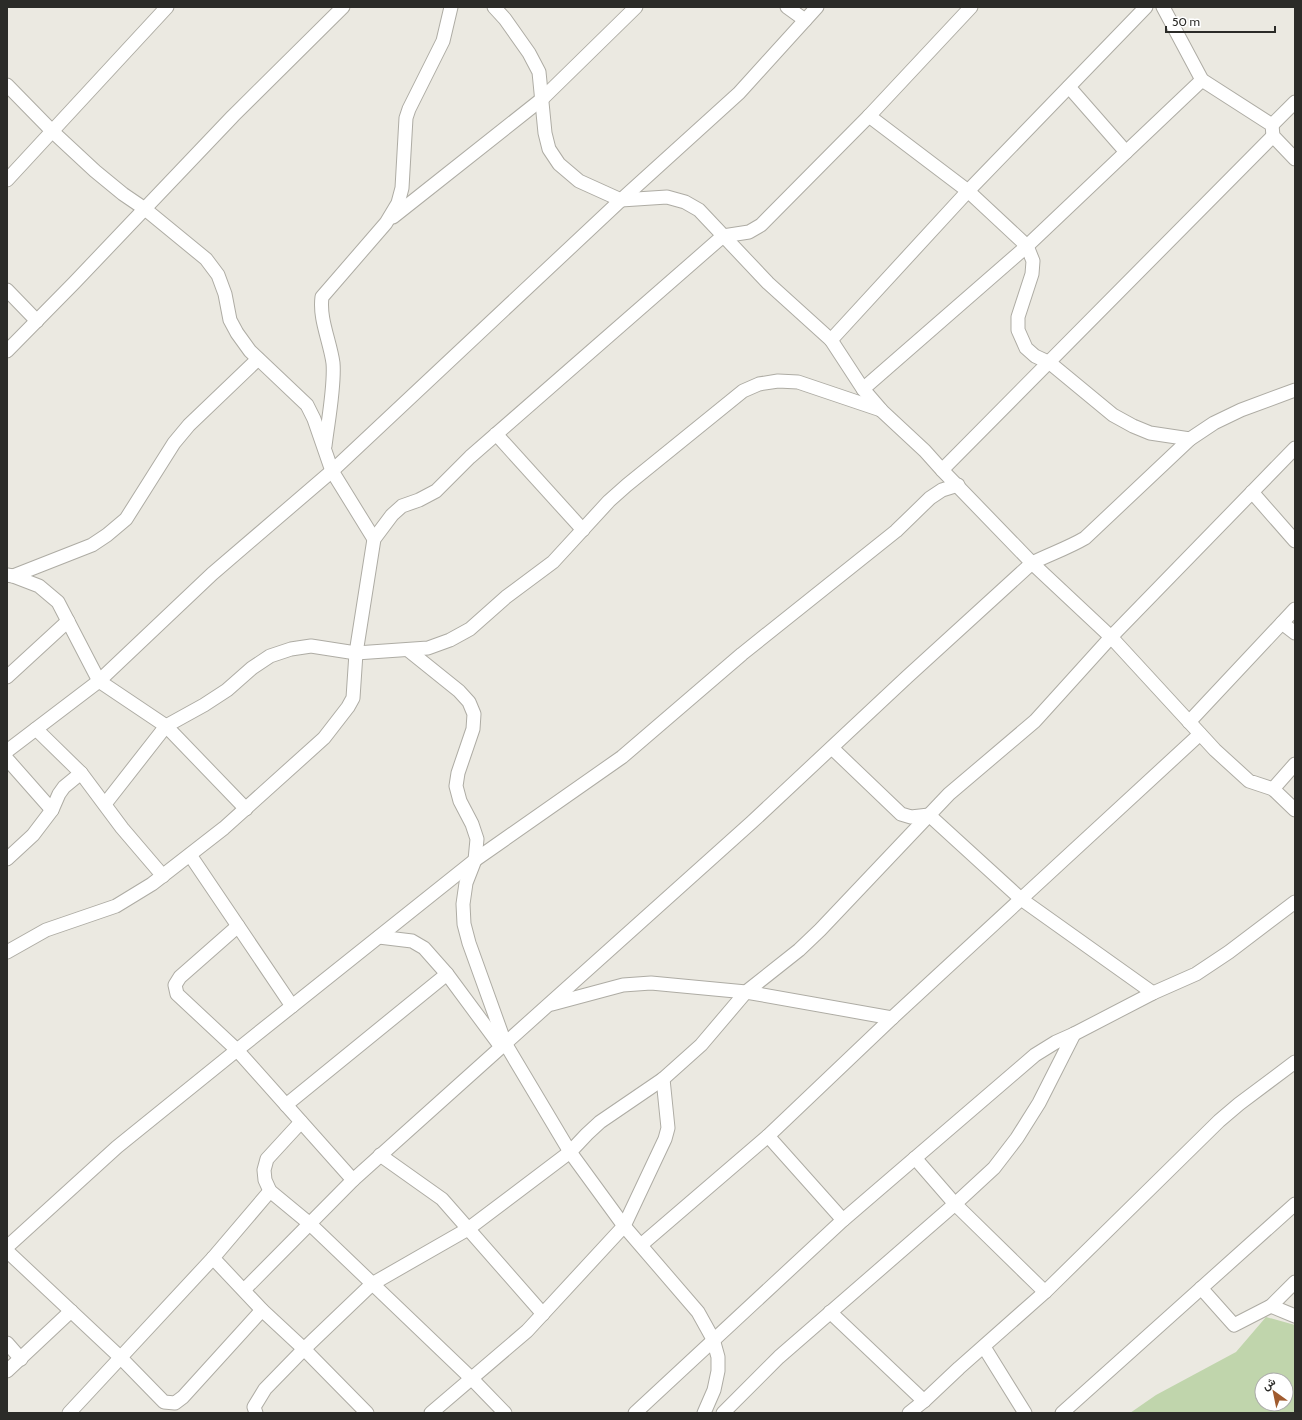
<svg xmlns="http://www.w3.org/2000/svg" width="1302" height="1420" viewBox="0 0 1302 1420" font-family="Cabin,Vazirmatn,sans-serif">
<rect width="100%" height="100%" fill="#ebe9e1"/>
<path fill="#c0d5ac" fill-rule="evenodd" d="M1266 1317 1295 1325V1413H1130L1156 1395 1236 1352ZM1262 1380H1286V1404H1262Z"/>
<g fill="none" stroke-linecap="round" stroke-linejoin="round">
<g stroke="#aeaca4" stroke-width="15">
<g id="street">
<path d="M494 7 505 19 529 53 539 72 545 133 549 149 559 164 579 181 621 200 667 197 685 202 699 210 768 283 831 340 863 389 882 411 925 451 942 470 1032 563 1111 637 1215 750 1249 781 1273 789 1295 810"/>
<path d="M787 7 805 20"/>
<path d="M1163 7 1202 80 1272 125 1273 136 1295 159"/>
<path d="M7 85 53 132 95 171 123 194 145 209 206 259 218 275 225 294 230 320 237 333 250 351 307 405 314 419 332 471 374 539"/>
<path d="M1069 87 1126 152"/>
<path d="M869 116 968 191 1027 246 1033 261 1032 274 1018 317V330L1026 348 1035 356 1050 363 1113 415 1133 426 1150 433 1190 439"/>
<path d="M1272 125 1295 102"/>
<path d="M7 180 167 7"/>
<path d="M393 217 542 99 636 7"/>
<path d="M7 290 37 321"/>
<path d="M831 340 968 191 1146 7"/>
<path d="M7 351 74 283 233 116 343 7"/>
<path d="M863 389 1027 246 1202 80"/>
<path d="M496 434 583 530"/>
<path d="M325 446C328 421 335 386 333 363 330 341 319 319 322 297L386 223 398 203 402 188 406 118 409 109 443 41 451 7"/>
<path d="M942 470 1273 136"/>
<path d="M1252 492 1295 541"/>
<path d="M7 575 13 576 39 586 58 602 99 681 166 726 246 809"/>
<path d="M13 576 92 545 107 535 126 519 174 443 189 425 258 359"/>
<path d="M1282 623 1295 633"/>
<path d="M408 650 459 691 469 702 474 714 473 729 458 773 456 786 460 801 472 824 477 839 475 860 466 883 463 904 464 924 469 943 505 1043 570 1152 624 1226 698 1312 713 1339 718 1357V1371L714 1390 704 1413"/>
<path d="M7 677 68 621"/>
<path d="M1189 722 1295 609"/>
<path d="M36 729 81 773 122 828 163 876"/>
<path d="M832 748 901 814 911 817 929 815 1021 899 1153 993"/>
<path d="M7 751 99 681 212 574 332 471 621 200 739 93 817 7"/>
<path d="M7 759 52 810"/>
<path d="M1273 789 1295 764"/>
<path d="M105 804 166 726 204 705 227 690 252 668 270 656 291 649 311 646 356 653 428 648 450 640 470 629 506 597 553 562 609 501 627 485 743 391 759 384 778 381 798 382 881 410"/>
<path d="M190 855 292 1006"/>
<path d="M7 859 33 835 52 810 59 794 64 787 81 773"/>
<path d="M238 926 180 977 175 985 177 994 237 1050 353 1180"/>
<path d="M379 937 412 941 424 948 447 974 501 1047"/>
<path d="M7 952 46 930 116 906 152 884 224 828 324 738 348 707 353 698 356 653 374 539 392 515 402 506 419 500 436 491 470 457 723 236 749 232 761 225 869 116 971 7"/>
<path d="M552 1004 623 985 651 983 746 992 892 1018"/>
<path d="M286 1105 447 974"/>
<path d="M301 1122 267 1159 264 1170 265 1180 270 1191 310 1224 472 1379 505 1413"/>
<path d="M768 1136 843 1220"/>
<path d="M380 1155 442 1199 543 1314"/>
<path d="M915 1158 955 1204 1045 1292"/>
<path d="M641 1245 768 1136 892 1018 1200 734"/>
<path d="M7 1247 117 1147 237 1050 475 860 622 757 742 654 896 531 930 498 942 490 958 485"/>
<path d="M7 1251 121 1358 164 1402 175 1403 183 1397 262 1310"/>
<path d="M213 1258 262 1310 304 1349 367 1413"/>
<path d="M1201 1288 1234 1325 1271 1306 1295 1282"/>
<path d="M244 1290 353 1180 752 822 907 677 1032 563C1050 554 1068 548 1085 538L1190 439 1214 423 1241 410 1295 390"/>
<path d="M1271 1306 1295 1316"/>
<path d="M830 1312 924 1401"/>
<path d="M7 1343 21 1359"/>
<path d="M984 1347 1025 1413"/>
<path d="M7 1371 71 1311"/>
<path d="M69 1413 213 1258 270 1191"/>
<path d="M256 1413 254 1407 265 1389 304 1349 372 1284 468 1229 570 1152 587 1134 600 1122 663 1079 701 1045 746 992 799 950 820 930 949 794 1035 721 1111 637 1295 448"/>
<path d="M431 1413 527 1331 624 1226 665 1139 668 1128 663 1079"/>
<path d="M635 1413 843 1220 1035 1055 1056 1042 1074 1034 1153 993 1196 974 1229 952 1295 902"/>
<path d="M723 1413 779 1357 955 1204 994 1168 1017 1138 1039 1103 1074 1034"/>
<path d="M909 1413 924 1401 959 1368 1045 1292 1219 1121 1239 1104 1295 1062"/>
<path d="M1062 1413 1295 1204"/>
</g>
</g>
<use href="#street" stroke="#fff" stroke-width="13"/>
</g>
<rect width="1302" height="1420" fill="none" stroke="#2b2b28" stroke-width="16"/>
<g transform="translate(1274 1392) rotate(327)"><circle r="19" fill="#ffffff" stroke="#aaaaa9"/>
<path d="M0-3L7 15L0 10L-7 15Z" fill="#a05b2e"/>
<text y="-6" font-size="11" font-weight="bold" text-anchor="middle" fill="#2b2b28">ش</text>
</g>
<path d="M1166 26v6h109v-6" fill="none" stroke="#2b2b28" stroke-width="2"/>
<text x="1172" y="26" font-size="12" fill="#2b2b28" stroke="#ffffff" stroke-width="3" paint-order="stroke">50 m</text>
</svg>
